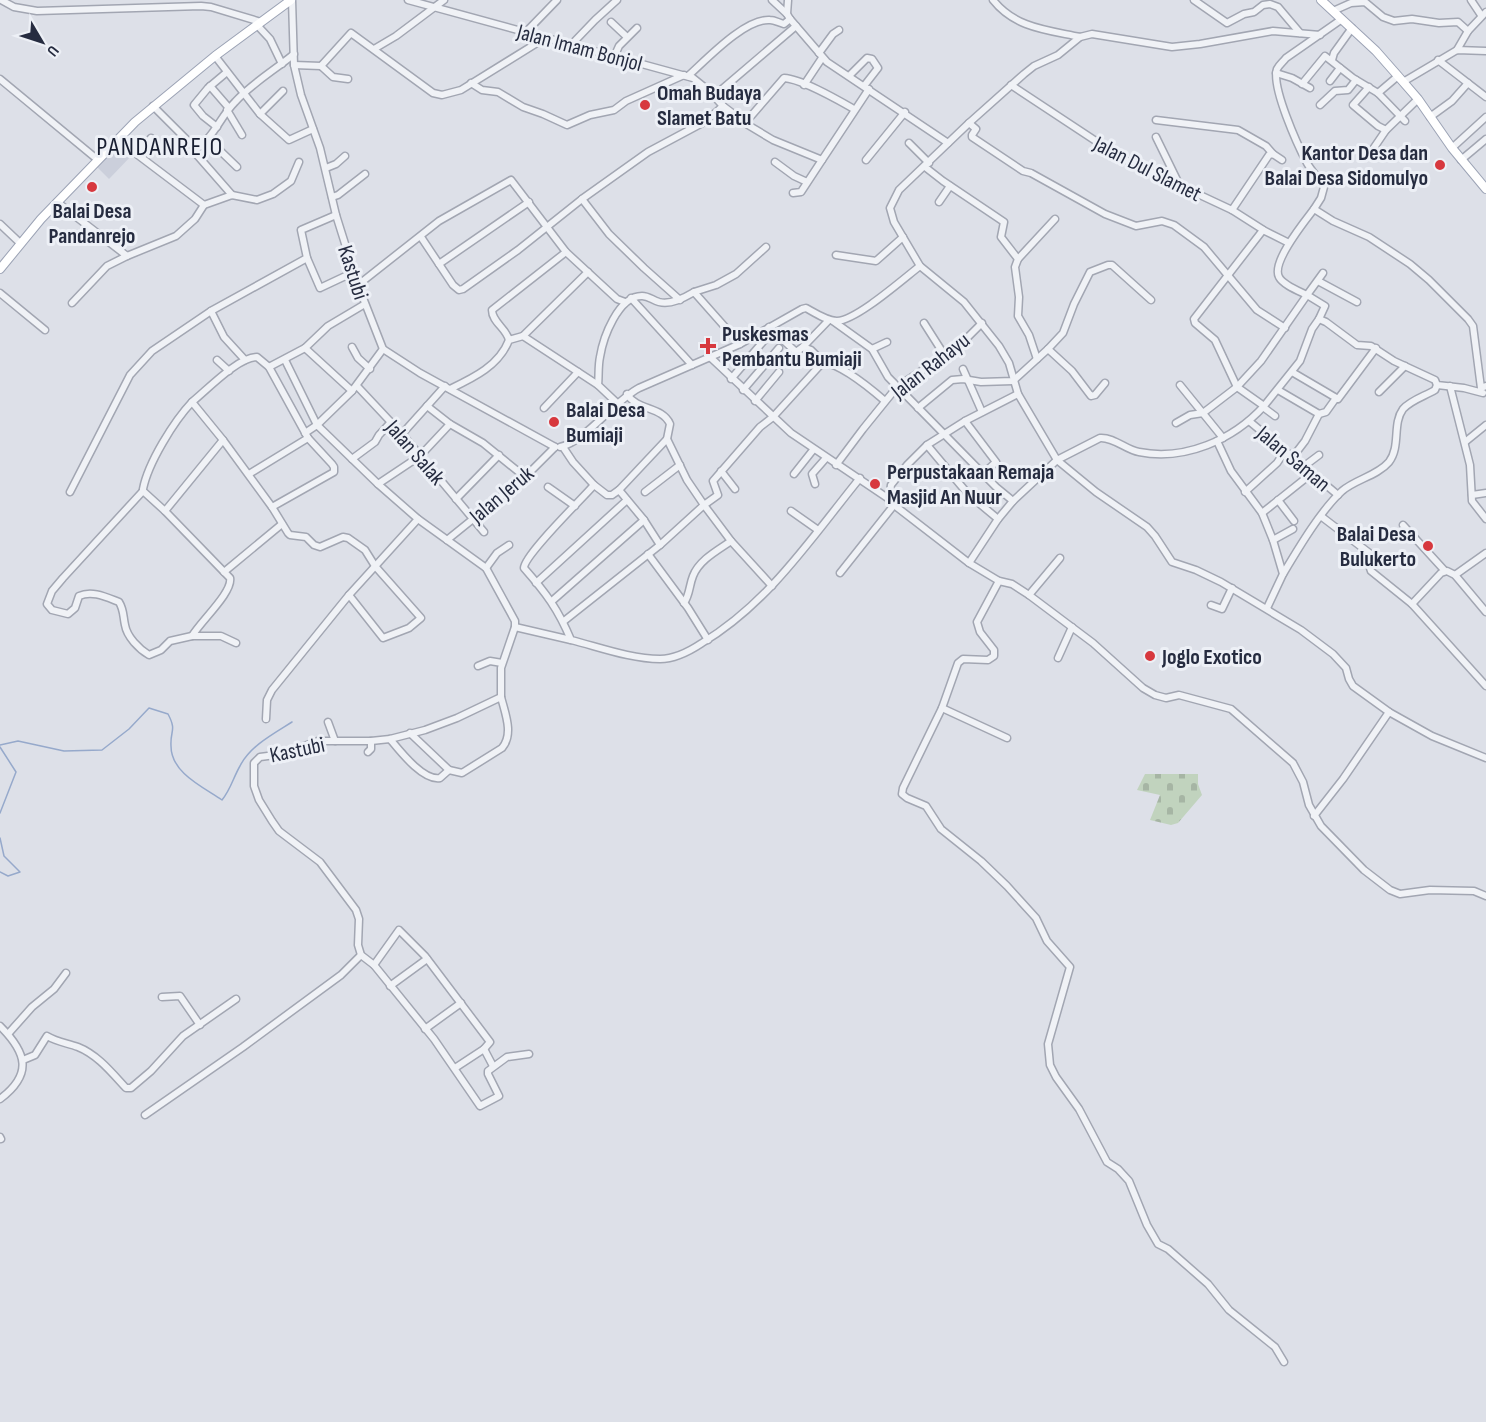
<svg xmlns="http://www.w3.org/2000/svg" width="1486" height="1422" viewBox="0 0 1486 1422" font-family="'Sofia Sans Condensed',sans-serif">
<defs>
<pattern id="cemetery-stones" width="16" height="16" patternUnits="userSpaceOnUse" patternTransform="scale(1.5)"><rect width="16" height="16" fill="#c1d3be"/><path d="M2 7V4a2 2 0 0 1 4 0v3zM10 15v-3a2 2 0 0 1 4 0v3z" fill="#a6b5a4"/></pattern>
</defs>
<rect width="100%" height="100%" fill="#dde0e8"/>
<path fill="#cbcfdb" d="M120 144 133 154 109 179 97 167Z"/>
<path fill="url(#cemetery-stones)" d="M1145 774H1198V784L1202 795 1178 823 1171 825 1150 820 1160 795 1137 790Z"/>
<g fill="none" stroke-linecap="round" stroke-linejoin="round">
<g stroke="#96a9cb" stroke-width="1.5">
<path d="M0 745 18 741 64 751 102 750 129 729 149 708 168 714C177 731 170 730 171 746 171 773 203 787 222 800 231 789 233 778 240 766 250 746 273 734 292 722"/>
<path d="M0 813 16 772 0 747"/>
<path d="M0 838 4 856 20 872 8 876 0 872"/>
</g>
<g stroke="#a2a6b2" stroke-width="9">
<g id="minor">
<path d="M1 0 14 7 37 11 201 6 211 7 261 22"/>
<path d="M292 0 294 65 301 95 320 148 336 215 358 285 383 349 420 373 555 447"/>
<path d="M408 0 693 78 708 90 723 106 748 125 773 140 822 160 869 89"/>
<path d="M772 0 787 14"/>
<path d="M788 0 787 14 790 19 827 62 948 143"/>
<path d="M993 0C1015 28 1047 30 1080 37"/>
<path d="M1194 0 1227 23 1244 14 1254 12 1263 5 1270 4 1278 7 1300 33"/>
<path d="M1471 0 1481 15"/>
<path d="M1333 11 1351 3 1365 2 1383 17 1394 21 1412 19 1439 23 1458 22 1468 31"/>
<path d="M611 22 627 37"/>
<path d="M257 25 270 39 282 64"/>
<path d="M526 32 557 0"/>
<path d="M571 45 595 20 617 0"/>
<path d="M374 49 396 36 444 0"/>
<path d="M1457 50 1468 31 1486 12"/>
<path d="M819 53 833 34 839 30"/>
<path d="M615 55 619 46 637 28"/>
<path d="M215 56 260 114 283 91"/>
<path d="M1332 60 1334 53 1352 28"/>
<path d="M1438 60 1486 97"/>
<path d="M294 65 321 66 351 33 433 93 442 95 461 90 545 38"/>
<path d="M321 66 333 77 348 79"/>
<path d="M1276 73 1292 78 1310 88"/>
<path d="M688 76C706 60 745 18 770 20 775 20 779 23 784 24L790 19"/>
<path d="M849 76 867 58 872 59 878 68 864 86"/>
<path d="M0 79 98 160"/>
<path d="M1330 81 1340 68"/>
<path d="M1403 82 1457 50 1486 51"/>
<path d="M471 83 482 90 498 92 523 107 543 114 567 125 590 115 614 110 626 101 684 75"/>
<path d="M1302 84 1325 56 1353 78 1378 93 1405 121"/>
<path d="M804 85 822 58"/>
<path d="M1011 85 1123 159 1232 210 1265 231 1289 243"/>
<path d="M210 86 229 108"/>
<path d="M1369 87 1353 105 1378 126 1386 130"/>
<path d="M1378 93 1398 76"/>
<path d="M714 96 796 26"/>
<path d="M1320 105 1335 91 1348 90 1356 80"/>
<path d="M153 106 196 149C215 136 220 117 235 102 252 83 275 70 294 54"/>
<path d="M227 110 242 135"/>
<path d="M260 114 289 140 313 129"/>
<path d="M1430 117 1452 101 1468 83"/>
<path d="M1156 120 1238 130 1266 146 1273 154"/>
<path d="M745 123 784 78C802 79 838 100 854 109"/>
<path d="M969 123 976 129 972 135V137L1023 171 1031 173 1105 214 1136 226 1162 221 1174 225 1204 247 1257 310 1285 328"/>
<path d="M217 127 203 116 194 105 208 88 227 72"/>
<path d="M1156 137 1179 184"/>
<path d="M118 140 204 205"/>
<path d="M209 140 237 167"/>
<path d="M909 143 929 163"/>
<path d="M1452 148 1486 117"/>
<path d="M196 149 197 155 232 195"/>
<path d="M1371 152 1386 130 1418 99"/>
<path d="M137 154 151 138"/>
<path d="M866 160 905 112"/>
<path d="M1461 160 1486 139"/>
<path d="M775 162 794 176 807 182"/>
<path d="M925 167 943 181 1004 222 1001 237 1018 259 1015 267 1019 297 1018 316 1029 335 1037 359"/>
<path d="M326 168 336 164 345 156"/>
<path d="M793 193 801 192 822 160"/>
<path d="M332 197 338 195 365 174"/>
<path d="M582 199 609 234 644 268 680 300"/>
<path d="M57 202 127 256 107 266 72 303"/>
<path d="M939 202 950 186"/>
<path d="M1314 209 1321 198 1324 187C1319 178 1312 172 1307 163 1298 146 1271 87 1277 69 1279 65 1283 62 1286 58L1342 19"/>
<path d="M1232 210 1269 155 1273 154 1282 160"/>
<path d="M0 224 20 243"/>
<path d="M421 237 453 285 459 290 463 289 518 250 582 199 648 152 706 121 723 106"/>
<path d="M836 255 876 261 903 237"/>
<path d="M127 256 176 236 195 219 204 205 232 195 257 200 273 194 291 181 299 162"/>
<path d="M307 258 320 288 354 272"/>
<path d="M1018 259 1055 219"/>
<path d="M439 264 529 202"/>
<path d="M1318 281 1357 302"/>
<path d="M358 285 439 221 511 180 566 252 617 299 625 302"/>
<path d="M694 292 716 285 736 274 766 247"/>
<path d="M0 293 45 330"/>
<path d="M631 298 692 365"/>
<path d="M365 304 328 326 305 348 352 391 383 349"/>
<path d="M211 311 224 337 245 360"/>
<path d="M1319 319 1325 306 1307 295 1323 273"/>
<path d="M833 321 872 349 888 377 996 487 1013 501"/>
<path d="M924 323 945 356"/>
<path d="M769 327 796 352 803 347 829 320"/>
<path d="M523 336 588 272"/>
<path d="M509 340C506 328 492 322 492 310L566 252"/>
<path d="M352 347 358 358 370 369"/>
<path d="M803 347 811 350 823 362"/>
<path d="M872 349 887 342"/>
<path d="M1048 349 1072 371 1091 396 1095 395 1105 383"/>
<path d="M710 357 791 433 889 499 894 505 969 563 998 519 1013 501 1057 460 1096 492 1147 527 1155 536 1172 562 1196 570 1221 582 1301 630 1333 654 1346 668 1349 679 1353 686 1389 712"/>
<path d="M217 360 229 371"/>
<path d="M285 360 317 425 352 391"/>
<path d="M269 367 305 348"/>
<path d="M963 369 982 412"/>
<path d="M1292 372 1338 399 1376 348"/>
<path d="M731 379 767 337"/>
<path d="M1180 385 1223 438"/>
<path d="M357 386 402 434 484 532"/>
<path d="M1450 386 1470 465 1472 501 1486 519"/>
<path d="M450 389C473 378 499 366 509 340L523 336 598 385"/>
<path d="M743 390 779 348"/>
<path d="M1278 390 1319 414 1305 441 1292 458"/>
<path d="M1379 392 1405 366"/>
<path d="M1483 393 1464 388 1437 385 1435 380 1394 361 1371 346 1357 345 1326 322 1319 319 1312 329 1300 361 1264 406 1237 387 1261 361 1307 295C1299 291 1283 285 1279 277 1271 262 1305 221 1314 209L1333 221 1369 237 1410 264 1429 280 1468 319 1473 326 1481 388 1486 386"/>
<path d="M627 394C637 411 662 406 670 424L667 439"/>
<path d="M755 401 779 372"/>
<path d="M192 402C207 390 238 357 257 357L269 367 308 438 249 474"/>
<path d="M617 403 598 385C599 376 598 366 600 357 603 338 618 296 642 296 649 296 652 300 659 302 671 305 684 298 694 292L740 344"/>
<path d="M427 406 450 424"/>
<path d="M1264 406C1233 440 1185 461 1139 452 1126 450 1114 437 1100 438L1057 460 1018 394 1009 363 999 346 964 302 920 266 894 222 890 208 899 190 969 123 1024 74 1034 66 1058 55 1080 37 1092 34 1172 47 1200 44 1273 31 1320 35"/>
<path d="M1263 407 1275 416"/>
<path d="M544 408 578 372"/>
<path d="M918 408 952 380 963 379 981 382 1013 381 1048 349 1063 333 1074 304 1090 272 1108 265H1112L1151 300"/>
<path d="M1319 414 1326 412 1336 398"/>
<path d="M965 421 996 462 983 474"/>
<path d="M1249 421 1338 495"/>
<path d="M1176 423 1190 415 1203 413 1237 387 1215 340 1195 323 1194 319 1263 230"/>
<path d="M402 434 445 386"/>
<path d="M223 440 192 402C174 421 148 463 143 489V491L165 511 230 578C233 592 201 621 192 636H221L236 643"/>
<path d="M1217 441 1231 471 1262 513 1273 540 1283 574 1267 608"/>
<path d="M1465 442 1486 425"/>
<path d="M927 445 968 494 998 519"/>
<path d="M560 447C585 442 614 401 639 388L740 344 802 309 806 308C815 313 827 321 837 321 857 320 903 279 920 266"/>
<path d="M563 447 573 462 594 485C582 499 524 555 524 568 546 593 558 609 571 640 599 647 631 659 660 659 676 659 690 651 702 643 769 603 812 537 860 478"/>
<path d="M352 459 375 442 379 435 391 422"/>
<path d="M836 465 863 429 897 387 959 346 982 323"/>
<path d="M1303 467 1319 455"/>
<path d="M721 471 735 489"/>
<path d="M794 474 813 450"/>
<path d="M378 484 420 456 450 424 483 443 525 477"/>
<path d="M815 484 812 474 826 458"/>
<path d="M594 485 607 495H612L619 490 644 520 660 545 704 505 731 541"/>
<path d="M548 487 575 506"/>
<path d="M619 490 667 439 687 480 704 505 718 495 713 481 760 427 773 417 823 362C842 365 870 388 885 401"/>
<path d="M143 491 63 578 52 591 47 604 52 610 68 614 75 608 79 596C92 590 106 597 119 602 124 610 123 616 125 625 127 637 139 649 149 655L161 650 170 641 192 636"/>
<path d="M70 492 130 375 152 351 211 311 307 258 301 230 336 215"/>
<path d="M645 492 680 465"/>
<path d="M1245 492 1277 463 1285 451"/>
<path d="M1472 495 1486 493"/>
<path d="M456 499 499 455"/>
<path d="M889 499 891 485 907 465 927 445 965 421 1018 394"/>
<path d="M1278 500 1294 521"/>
<path d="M272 507 334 472V467L332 464 308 438"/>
<path d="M165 511 223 440 272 507 288 533 290 535 306 537 314 545 320 547 343 537 348 538 365 550 375 566 421 618 409 628 383 638 349 595"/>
<path d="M791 511 818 530"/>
<path d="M1262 513 1311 474"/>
<path d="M1322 517 1372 555 1369 565 1371 571 1412 604 1486 686"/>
<path d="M418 519 486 568 515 621V627L501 668V697L457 718 425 730 390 739 371 741H318L283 754 260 757 254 763V786L259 800 272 821 279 831 320 862 356 910 359 919 358 945 361 955 374 965 434 1039 480 1106 499 1096 488 1074V1071L507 1057 529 1054"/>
<path d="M1403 525 1445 571"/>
<path d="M447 540 525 477 555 447"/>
<path d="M1273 540 1293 529"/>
<path d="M648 554 688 608 708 640"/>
<path d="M969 563 999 581 1012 584 1029 595 1093 643 1143 688 1155 695 1166 698 1179 695 1231 709 1293 763 1303 782 1309 805 1321 826 1364 870 1390 890 1400 894 1430 890 1474 891 1486 896"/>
<path d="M486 568 497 553 509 545"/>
<path d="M224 572 282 524"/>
<path d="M840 573 894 505"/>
<path d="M1283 574C1298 549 1321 510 1342 491 1356 479 1377 476 1389 462 1401 446 1392 424 1403 409 1411 400 1425 396 1435 390L1437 385"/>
<path d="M1455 575 1486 553"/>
<path d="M999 581 977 622 980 632 994 650V656L988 660 963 659 958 663 942 708 903 788 902 794 907 798 926 806 941 829 981 861 1007 886 1036 918 1047 941 1070 967 1048 1044 1050 1065 1056 1077 1079 1109 1107 1162 1118 1169 1129 1181 1147 1225 1158 1244 1168 1249 1208 1284 1229 1310 1275 1347 1284 1362"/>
<path d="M536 583 627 500"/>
<path d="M1029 595 1060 558"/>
<path d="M552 601 644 520"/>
<path d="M684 603C690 594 689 586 693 576 699 560 718 550 731 541L772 586"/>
<path d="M1412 604 1441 573 1447 571 1455 575 1486 612"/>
<path d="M1211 605 1222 609 1232 588"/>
<path d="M564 621 660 545"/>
<path d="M515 627 571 640"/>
<path d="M1058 658 1072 627"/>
<path d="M478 666 490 661 502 663"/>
<path d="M942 708 1007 738"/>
<path d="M266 719 267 700 272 690 349 595 418 519 378 484 317 425 305 433"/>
<path d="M328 722 335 741"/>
<path d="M410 733 449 770 462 773 502 748C514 734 505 713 501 697"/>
<path d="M390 739C400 751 423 781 440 778L449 770"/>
<path d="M368 752 371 749V741"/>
<path d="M1314 816 1343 779 1389 712 1432 736 1486 758"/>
<path d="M374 965 399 930 425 956 490 1042 484 1049 455 1068"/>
<path d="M390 986 427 959"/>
<path d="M162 997 180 996 200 1025"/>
<path d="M0 1026C27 1053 33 1074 0 1099"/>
<path d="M425 1029 461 1003"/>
<path d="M8 1034 32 1007 54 989 66 973"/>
<path d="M484 1049 493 1066"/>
<path d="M23 1060 35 1055 47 1036C57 1042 67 1043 78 1047 98 1055 112 1073 126 1088H131L151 1071 183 1036 236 999"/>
<path d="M145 1115 243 1047 341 975 361 955"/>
<path d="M0 1137 1 1139"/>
</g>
</g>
<g stroke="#9ca3b5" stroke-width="10">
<g id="major">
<path d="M1321 0 1376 51 1398 76 1418 99 1452 148 1486 189"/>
<path d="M0 269 41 219 135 122 215 56 291 0"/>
</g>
</g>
<use href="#minor" stroke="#f0f2f6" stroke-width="6"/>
<use href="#major" stroke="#fff" stroke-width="8"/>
</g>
<g fill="#d7383e" stroke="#edf0f6" stroke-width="2">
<circle cx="645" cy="105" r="6"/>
<circle cx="1440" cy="165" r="6"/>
<circle cx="92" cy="187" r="6"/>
<path d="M705 337h6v6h6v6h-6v6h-6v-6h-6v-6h6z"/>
<circle cx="554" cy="422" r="6"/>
<circle cx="875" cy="484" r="6"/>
<circle cx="1428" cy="546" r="6"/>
<circle cx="1150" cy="656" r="6"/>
</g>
<g text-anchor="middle" stroke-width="6" stroke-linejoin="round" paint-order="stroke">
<g font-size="22" fill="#262c40" stroke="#edf0f6">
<text transform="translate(580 47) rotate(15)" y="8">Jalan Imam Bonjol</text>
<text transform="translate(1148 168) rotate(27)" y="8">Jalan Dul Slamet</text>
<text transform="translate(354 272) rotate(72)" y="8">Kastubi</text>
<text transform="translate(930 365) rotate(-38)" y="8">Jalan Rahayu</text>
<text transform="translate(416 452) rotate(49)" y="8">Jalan Salak</text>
<text transform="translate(1294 458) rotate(40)" y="8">Jalan Saman</text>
<text transform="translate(501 494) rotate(-40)" y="8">Jalan Jeruk</text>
<text transform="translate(297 749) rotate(-12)" y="8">Kastubi</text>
</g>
<g font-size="22" font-weight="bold" fill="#262c40" stroke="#edf0f6" text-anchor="start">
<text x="657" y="100">Omah Budaya<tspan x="657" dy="25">Slamet Batu</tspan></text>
<text x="1428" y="160" text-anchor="end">Kantor Desa dan<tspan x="1428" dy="25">Balai Desa Sidomulyo</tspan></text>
<text x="92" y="218" text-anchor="middle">Balai Desa<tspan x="92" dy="25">Pandanrejo</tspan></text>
<text x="722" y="341">Puskesmas<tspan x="722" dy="25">Pembantu Bumiaji</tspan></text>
<text x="566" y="417">Balai Desa<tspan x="566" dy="25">Bumiaji</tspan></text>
<text x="887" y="479">Perpustakaan Remaja<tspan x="887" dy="25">Masjid An Nuur</tspan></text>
<text x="1416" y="541" text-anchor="end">Balai Desa<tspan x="1416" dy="25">Bulukerto</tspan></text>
<text x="1162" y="664">Joglo Exotico</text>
</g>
<g font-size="26" letter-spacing="1.5" fill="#181e31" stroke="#edf0f6">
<text x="160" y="155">PANDANREJO</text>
</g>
</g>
<g transform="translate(42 42) rotate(129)" stroke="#edf0f6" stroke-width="4.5" paint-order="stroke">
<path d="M0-4.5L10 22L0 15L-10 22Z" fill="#262c40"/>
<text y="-9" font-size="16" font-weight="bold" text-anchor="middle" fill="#262c40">U</text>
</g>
</svg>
